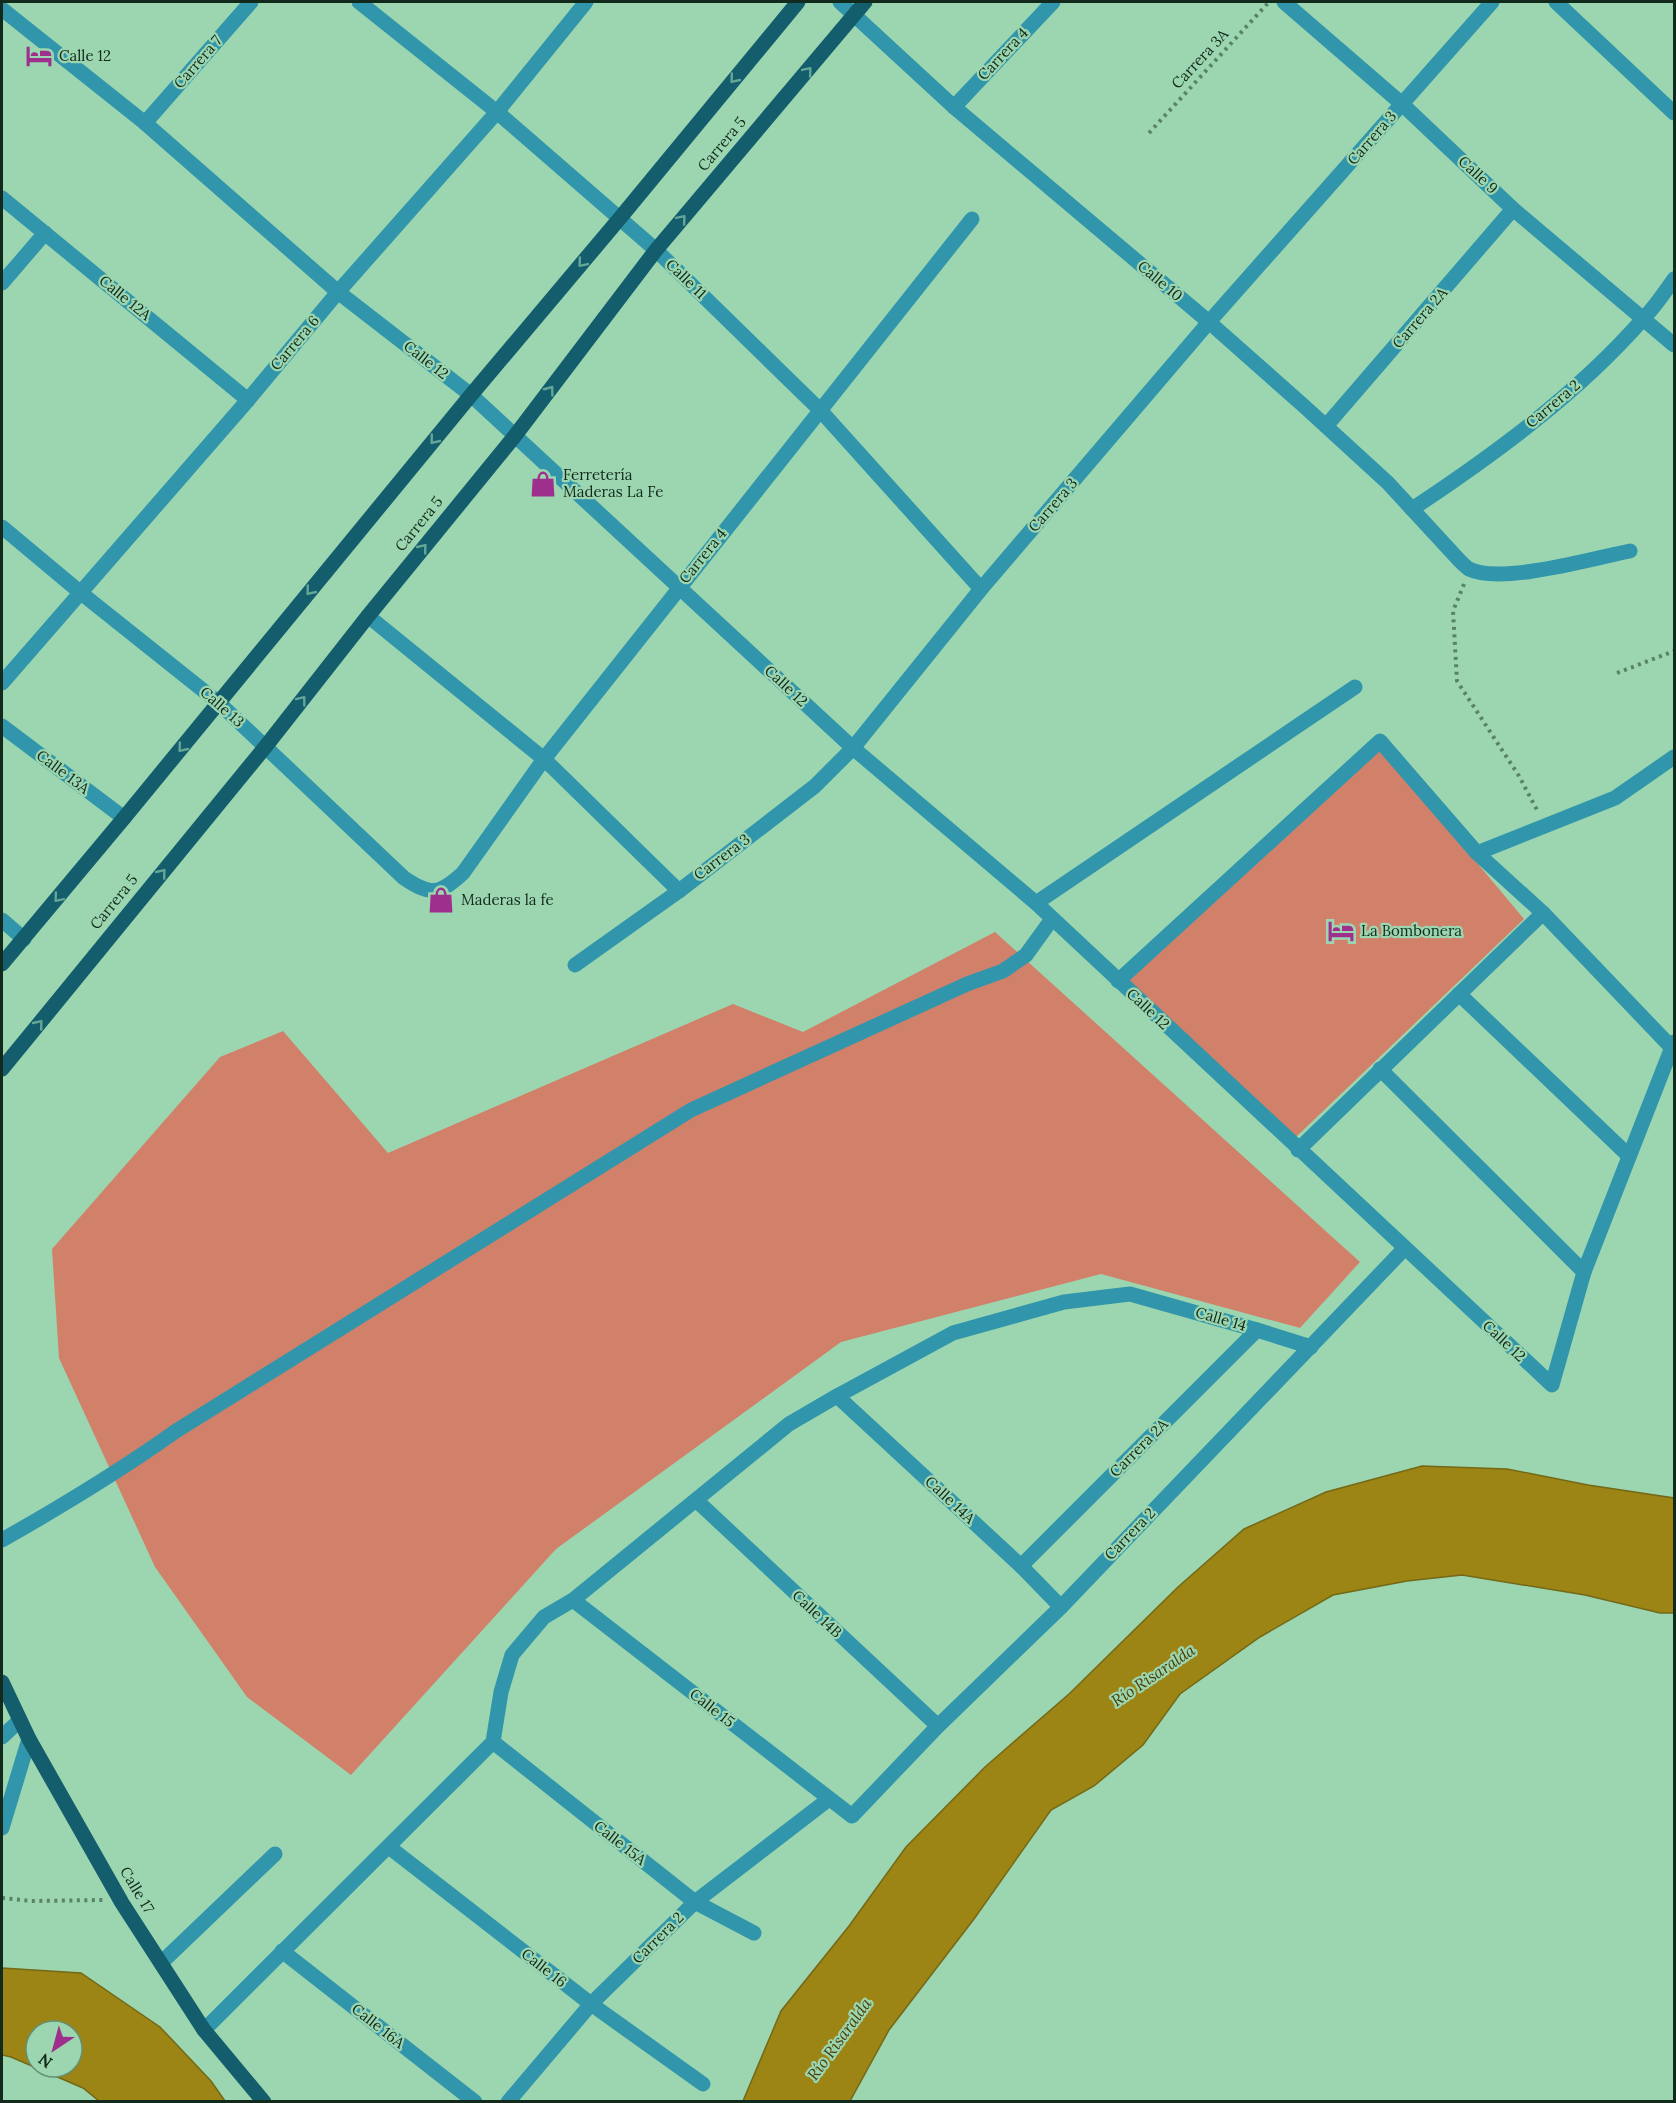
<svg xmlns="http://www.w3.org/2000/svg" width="1676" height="2103" viewBox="0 0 1676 2103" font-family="Lora,serif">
<rect width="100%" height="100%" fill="#9cd6b0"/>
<g fill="#d1806a">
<path d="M1381 748 1524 919 1296 1137 1123 981Z"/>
<path d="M995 932 1360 1262 1300 1328 1101 1274 841 1342 556 1549 351 1775 247 1697 155 1567 59 1358 52 1249 220 1057 283 1031 388 1153 733 1004 803 1032Z"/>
</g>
<g fill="#9c8415" stroke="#736917" stroke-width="1.5" fill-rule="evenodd">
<path d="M1422 1466 1507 1469 1588 1485 1674 1498V1613H1660L1585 1595 1462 1575 1407 1581 1333 1595 1260 1637 1180 1694 1143 1745 1094 1786 1051 1810 974 1919 889 2030 850 2101H743L781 2011 849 1926 906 1847 985 1767 1069 1694 1178 1587 1244 1529 1326 1492Z"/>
<path d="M2 1968 81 1973 160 2027 211 2081 225 2101H99L83 2088 11 2057 2 2055ZM36 2031H72V2067H36Z"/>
</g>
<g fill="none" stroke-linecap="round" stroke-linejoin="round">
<g stroke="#598268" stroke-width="4" stroke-dasharray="3 4.5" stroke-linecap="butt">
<path d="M1149 133 1268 3"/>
<path d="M1464 584 1453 611 1457 681 1519 776 1538 812"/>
<path d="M1617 673 1674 651"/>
<path d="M2 1898 31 1901 103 1900"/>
</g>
<g stroke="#3196ab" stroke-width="15">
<path d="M359 2 497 112 656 250 820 410 981 589"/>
<path d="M840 2 954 107 1209 322 1305 407 1388 483 1459 560C1462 563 1466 567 1469 569 1501 585 1594 558 1630 551"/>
<path d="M1284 2 1402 104 1513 209 1674 345"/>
<path d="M1556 2 1674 113"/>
<path d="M2 9 145 123 338 292 471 395 853 748 1036 903 1552 1385 1584 1272 1674 1042"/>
<path d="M954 107 1053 2"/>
<path d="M145 123 251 2"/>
<path d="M2 198 248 400"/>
<path d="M2 283 45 233"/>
<path d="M1326 426 1513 209"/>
<path d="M1412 509C1495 454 1577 394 1643 319 1655 307 1664 293 1674 279"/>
<path d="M2 527 81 593 219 703 404 878C431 896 439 895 463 873L544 759 972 219"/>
<path d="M368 616 544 759 679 891"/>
<path d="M2 683 248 400 338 292 497 112 586 2"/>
<path d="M2 726 124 818"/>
<path d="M1477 853 1615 798 1674 757"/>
<path d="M1036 903 1355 687"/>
<path d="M2 920 24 939"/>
<path d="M575 965 679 891 815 786 853 748 981 589 1209 322 1492 2"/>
<path d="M1118 981 1380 741 1477 853 1543 913 1672 1048"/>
<path d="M1459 994 1629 1156"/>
<path d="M1380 1069 1584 1272"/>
<path d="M1298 1150 1543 913"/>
<path d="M837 1396 1021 1566 1061 1607"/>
<path d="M697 1501 938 1726"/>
<path d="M2 1540C62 1506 120 1471 176 1431L691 1110 967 984 1003 971 1026 955 1052 919"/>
<path d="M1021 1566 1257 1330"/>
<path d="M573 1600 852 1816 938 1726 1061 1607 1404 1249"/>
<path d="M2 1737 20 1720"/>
<path d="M493 1742 695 1902 754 1933"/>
<path d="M2 1828 29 1739"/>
<path d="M389 1847 591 2004 703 2084"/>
<path d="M282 1951 475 2102"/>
<path d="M161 1963 275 1854"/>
<path d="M204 2030 493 1742 501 1692 512 1655 544 1617 573 1600 789 1424 837 1396 953 1333 1064 1302 1130 1294 1257 1330 1311 1347"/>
<path d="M508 2102 591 2004 695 1902 829 1799"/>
</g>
<g stroke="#135d6d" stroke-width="15">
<path d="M2 964 124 818 471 395 620 218 798 2"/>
<path d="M2 1069 266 746 368 616 514 437 656 250 865 2"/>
<path d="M2 1682 29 1739 122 1903 204 2030 264 2102"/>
</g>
</g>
<defs><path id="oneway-chevron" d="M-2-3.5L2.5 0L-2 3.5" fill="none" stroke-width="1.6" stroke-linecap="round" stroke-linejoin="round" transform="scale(1.5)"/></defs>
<g stroke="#65a695">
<use href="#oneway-chevron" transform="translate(808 71) rotate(-50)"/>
<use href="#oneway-chevron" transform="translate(734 79) rotate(129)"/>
<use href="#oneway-chevron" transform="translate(682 219) rotate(-50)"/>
<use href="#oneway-chevron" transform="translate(582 263) rotate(130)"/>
<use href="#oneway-chevron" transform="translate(550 390) rotate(-53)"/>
<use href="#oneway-chevron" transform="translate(434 440) rotate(129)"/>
<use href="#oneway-chevron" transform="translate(423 548) rotate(-51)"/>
<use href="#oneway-chevron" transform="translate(310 591) rotate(129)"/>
<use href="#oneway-chevron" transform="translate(302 700) rotate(-52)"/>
<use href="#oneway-chevron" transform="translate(182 748) rotate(129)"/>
<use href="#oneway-chevron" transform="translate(162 873) rotate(-51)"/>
<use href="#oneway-chevron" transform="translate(58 898) rotate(130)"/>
<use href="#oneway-chevron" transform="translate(39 1024) rotate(-51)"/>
</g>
<defs>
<g id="hotel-bare" transform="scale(2.07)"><path d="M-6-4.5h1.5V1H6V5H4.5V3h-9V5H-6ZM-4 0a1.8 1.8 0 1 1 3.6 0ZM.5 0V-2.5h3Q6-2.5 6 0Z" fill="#9f2f8c" stroke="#9cd6b0" stroke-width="2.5" paint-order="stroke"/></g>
<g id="shop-bare" transform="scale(2.07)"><path d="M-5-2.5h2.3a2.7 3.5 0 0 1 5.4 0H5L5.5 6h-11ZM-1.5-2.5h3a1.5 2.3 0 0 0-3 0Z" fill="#9f2f8c" stroke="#9cd6b0" stroke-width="2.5" paint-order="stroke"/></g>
</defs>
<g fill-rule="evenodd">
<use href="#hotel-bare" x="39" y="56"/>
<use href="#shop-bare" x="543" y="484"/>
<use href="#shop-bare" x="441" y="900"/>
<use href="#hotel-bare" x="1341" y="931"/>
</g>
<g text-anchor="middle" stroke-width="4.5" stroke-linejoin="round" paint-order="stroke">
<g font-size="15" fill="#122a1b" stroke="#9cd6b0">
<text transform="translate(1003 54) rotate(-47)" y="5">Carrera 4</text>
<text transform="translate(1200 59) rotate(-47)" y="5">Carrera 3A</text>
<text transform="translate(198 62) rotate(-49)" y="5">Carrera 7</text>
<text transform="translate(1372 138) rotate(-49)" y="5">Carrera 3</text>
<text transform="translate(722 144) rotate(-50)" y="5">Carrera 5</text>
<text transform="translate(1478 175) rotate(43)" y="5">Calle 9</text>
<text transform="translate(686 279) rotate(44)" y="5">Calle 11</text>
<text transform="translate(1160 281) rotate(40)" y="5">Calle 10</text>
<text transform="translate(125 298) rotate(39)" y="5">Calle 12A</text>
<text transform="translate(1420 318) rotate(-49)" y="5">Carrera 2A</text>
<text transform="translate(295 343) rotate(-50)" y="5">Carrera 6</text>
<text transform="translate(426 360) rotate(38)" y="5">Calle 12</text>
<text transform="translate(1553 404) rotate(-40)" y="5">Carrera 2</text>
<text transform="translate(1053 505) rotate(-49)" y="5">Carrera 3</text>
<text transform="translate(419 524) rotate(-51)" y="5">Carrera 5</text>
<text transform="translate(703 556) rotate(-51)" y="5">Carrera 4</text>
<text transform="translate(786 686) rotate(43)" y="5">Calle 12</text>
<text transform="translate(222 707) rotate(41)" y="5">Calle 13</text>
<text transform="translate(63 772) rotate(37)" y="5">Calle 13A</text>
<text transform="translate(722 857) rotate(-37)" y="5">Carrera 3</text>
<text transform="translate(114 902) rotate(-51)" y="5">Carrera 5</text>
<text transform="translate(1148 1009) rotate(43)" y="5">Calle 12</text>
<text transform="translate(1221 1319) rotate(16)" y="5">Calle 14</text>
<text transform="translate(1504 1341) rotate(43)" y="5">Calle 12</text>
<text transform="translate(1139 1448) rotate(-45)" y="5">Carrera 2A</text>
<text transform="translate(950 1500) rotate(43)" y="5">Calle 14A</text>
<text transform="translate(1130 1534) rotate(-46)" y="5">Carrera 2</text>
<text transform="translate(817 1614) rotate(43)" y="5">Calle 14B</text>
<text transform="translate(712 1708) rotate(38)" y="5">Calle 15</text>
<text transform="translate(620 1843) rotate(38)" y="5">Calle 15A</text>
<text transform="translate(137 1890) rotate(59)" y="5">Calle 17</text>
<text transform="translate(658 1938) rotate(-45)" y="5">Carrera 2</text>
<text transform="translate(544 1968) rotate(38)" y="5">Calle 16</text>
<text transform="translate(378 2026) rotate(38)" y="5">Calle 16A</text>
</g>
<g font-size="15" fill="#122a1b" stroke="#9cd6b0" text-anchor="start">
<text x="59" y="61">Calle 12</text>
<text x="563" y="480">Ferretería<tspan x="563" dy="17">Maderas La Fe</tspan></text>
<text x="461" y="905">Maderas la fe</text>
<text x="1361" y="936">La Bombonera</text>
</g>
<g font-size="16" font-style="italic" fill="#4a3e04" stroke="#9cd6b0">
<text transform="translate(1153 1675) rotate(-34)" y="6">Río Risaralda</text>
<text transform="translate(839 2039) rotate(-54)" y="6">Río Risaralda</text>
</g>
</g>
<rect width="1676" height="2103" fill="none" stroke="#122a1b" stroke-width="6"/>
<g transform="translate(54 2049) rotate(216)"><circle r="28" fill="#9cd6b0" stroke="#659174" stroke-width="1.5"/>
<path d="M0-4.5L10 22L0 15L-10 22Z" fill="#9f2f8c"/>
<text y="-9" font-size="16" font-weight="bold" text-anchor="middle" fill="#122a1b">N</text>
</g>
</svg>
